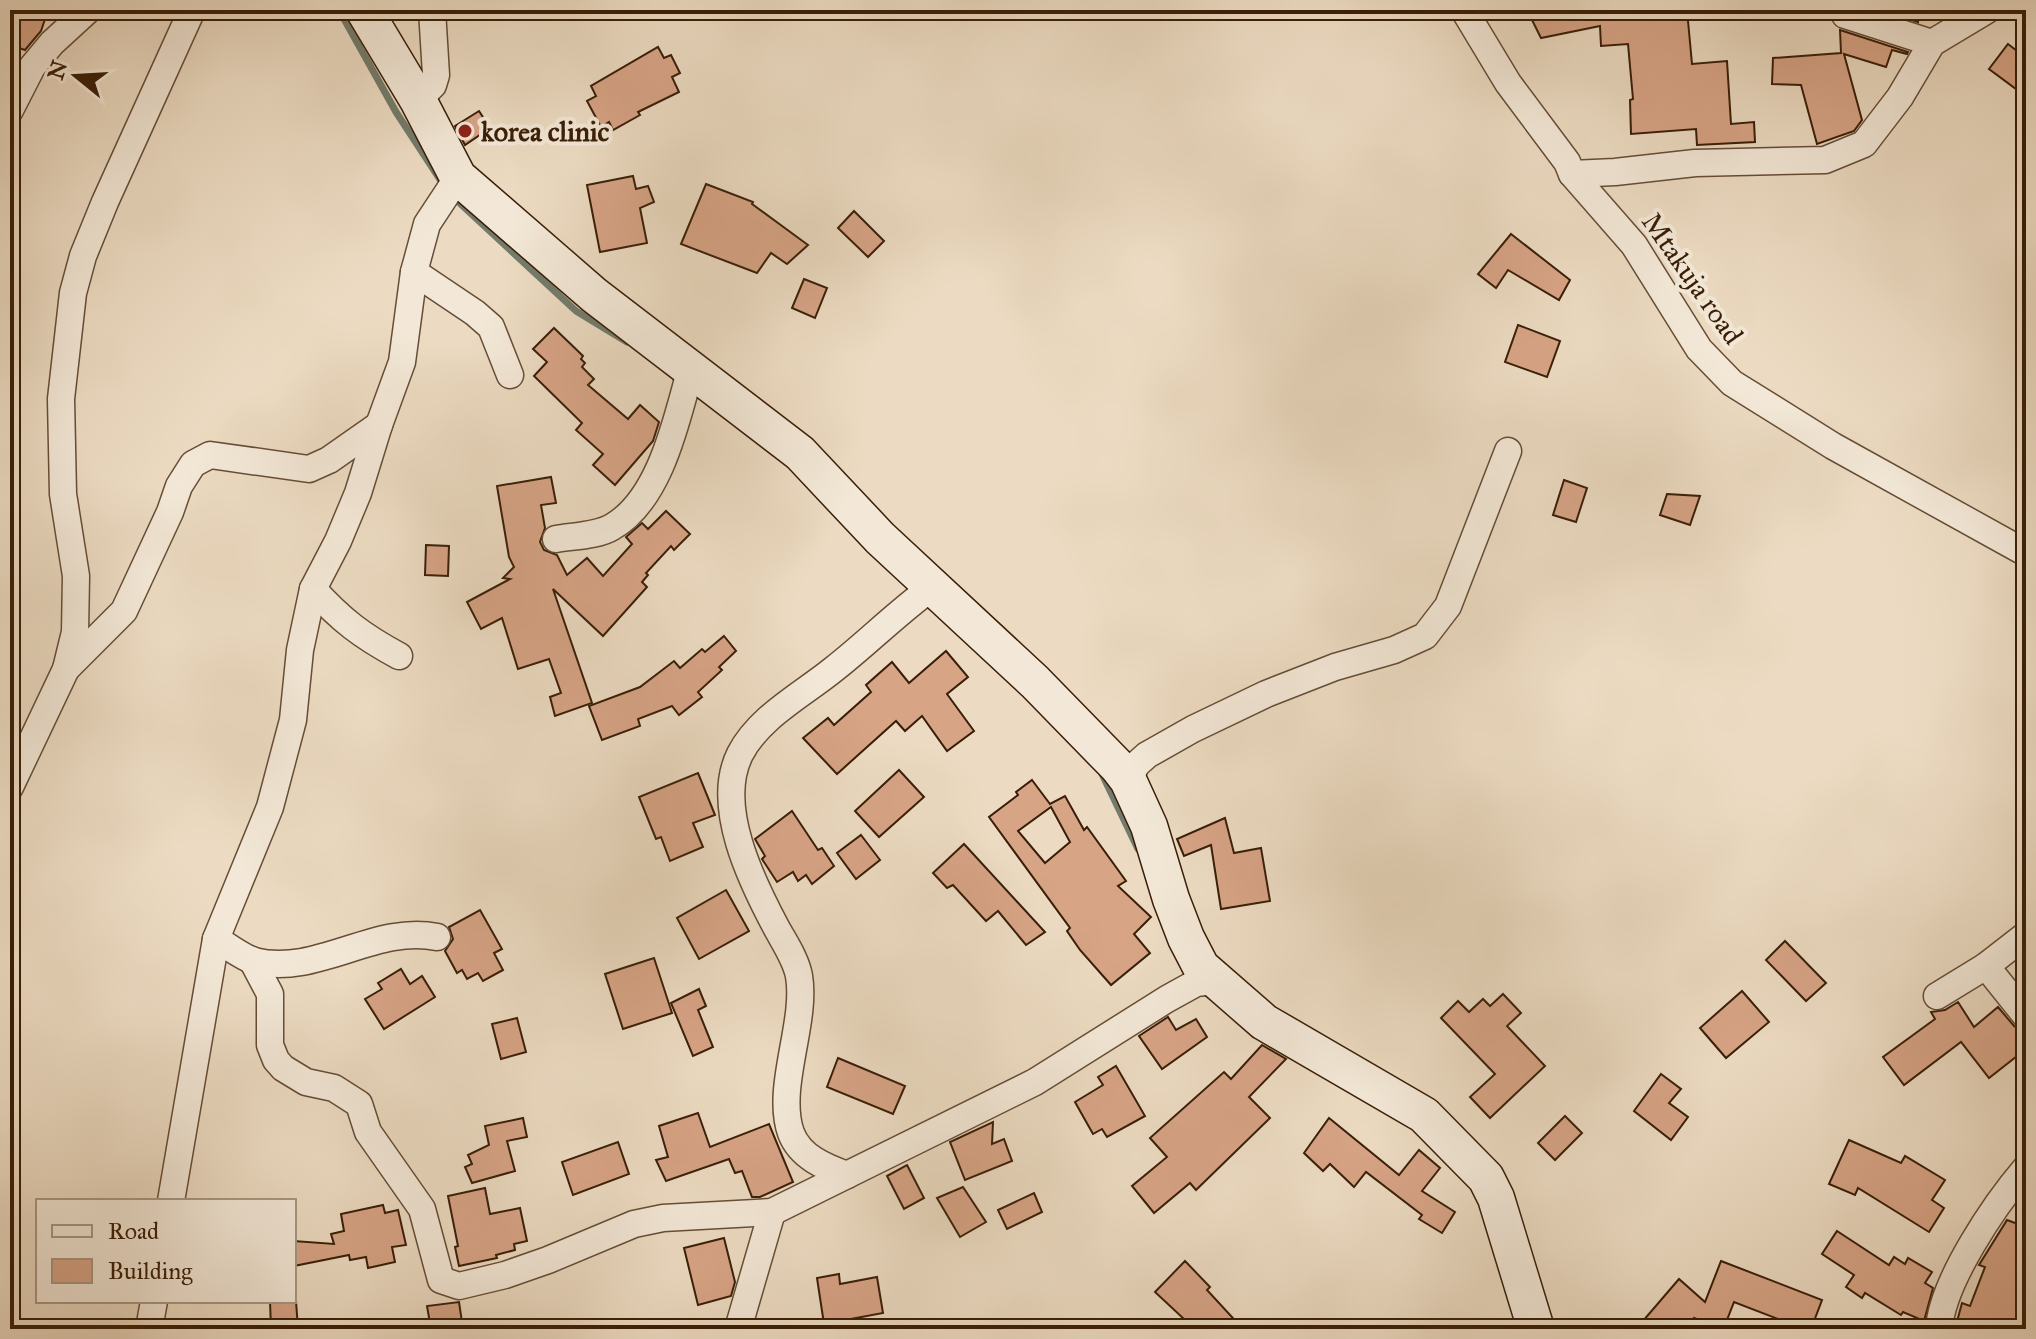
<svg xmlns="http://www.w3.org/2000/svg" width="2036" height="1339" viewBox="0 0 2036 1339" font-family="'IM FELL Great Primer',serif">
<rect width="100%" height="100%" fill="#ecdbc2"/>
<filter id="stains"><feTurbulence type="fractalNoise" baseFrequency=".0025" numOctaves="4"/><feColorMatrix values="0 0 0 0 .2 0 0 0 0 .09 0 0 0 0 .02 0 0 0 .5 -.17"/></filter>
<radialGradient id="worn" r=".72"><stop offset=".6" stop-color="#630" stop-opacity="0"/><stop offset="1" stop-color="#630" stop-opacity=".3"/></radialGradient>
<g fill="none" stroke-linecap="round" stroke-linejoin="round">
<g stroke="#737c6c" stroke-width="7">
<path d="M339 10 396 112 441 181"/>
<path d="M453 197 576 311 627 342"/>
<path d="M1102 774 1138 849"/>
</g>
</g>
<g fill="#d7a486" stroke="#391e07" stroke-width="2" fill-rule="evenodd">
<path d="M10 10H48L41 31 25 50 10 45Z"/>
<path d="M1547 10H1687L1692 64 1727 61 1731 124 1754 122 1755 142 1697 145 1696 129 1631 134 1630 100 1633 99 1628 44 1601 46 1600 26 1541 38 1531 18Z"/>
<path d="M1882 10H1918V22Z"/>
<path d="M1840 30 1908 52 1907 54 1892 50 1886 67 1844 54 1862 120 1854 131 1817 144 1801 85 1772 84 1773 58 1841 53Z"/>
<path d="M2008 44 2026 58V76L2016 89 1989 69Z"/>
<path d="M658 47 664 58 671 55 680 73 672 77 679 92 638 112 640 115 613 130 609 122 601 127 587 101 596 96 591 86Z"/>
<path d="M479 111 490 128 465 145 455 126Z"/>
<path d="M633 176 636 189 648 186 654 202 640 208 647 243 600 252 587 185Z"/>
<path d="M706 184 753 202 752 204 808 245 787 264 771 253 757 273 681 244Z"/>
<path d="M854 211 884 241 868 257 838 228Z"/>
<path d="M1511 234 1570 280 1559 300 1508 270 1496 288 1478 274Z"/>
<path d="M804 279 827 288 815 318 792 308Z"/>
<path d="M1518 325 1560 341 1547 377 1505 362Z"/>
<path d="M554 328 583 356 581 359 585 363 582 367 594 379 588 385 628 419 640 405 659 422 653 441 615 485 593 465 603 454 576 430 582 423 534 376 547 362 533 349Z"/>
<path d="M551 477 556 503 541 505 545 528 540 542 544 550 557 555 567 575 587 558 603 576 632 544 626 537 642 523 648 529 666 511 690 534 674 550 671 546 646 573 648 575 642 582 647 587 603 636 553 589 592 703 555 716 550 697 561 693 549 659 518 669 502 618 481 629 467 602 510 579 503 578 514 567 509 557 497 486Z"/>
<path d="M1564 480 1587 488 1576 522 1553 515Z"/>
<path d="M1667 494 1700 496 1690 525 1660 515Z"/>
<path d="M426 545 449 546 448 576 425 575Z"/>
<path d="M724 636 736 651 719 667 722 670 698 692 702 697 679 715 672 706 638 719 640 726 602 740 589 706 640 687 674 661 680 668 702 649 705 652Z"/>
<path d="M946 651 968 677 947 694 974 731 947 751 922 716 905 731 896 721 837 774 803 738 828 718 834 725 871 692 866 685 892 662 909 683Z"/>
<path d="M899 770 924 797 879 837 855 811Z"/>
<path d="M698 773 715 815 693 823 703 847 670 861 661 837 656 839 639 797Z"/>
<path d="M1032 780 1050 804 1065 796 1084 830 1087 827 1126 881 1118 886 1151 917 1134 934 1150 953 1111 985 1080 950 1067 931 1070 928 989 817 1018 795 1016 792ZM1051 807 1070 842 1045 863 1018 831Z"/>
<path d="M792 811 818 850 822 848 834 866 812 884 806 875 798 881 793 872 777 882 762 859 765 856 755 839Z"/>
<path d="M1225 818 1234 853 1261 848 1270 901 1221 909 1211 845 1184 856 1177 839Z"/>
<path d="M861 835 880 860 856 879 837 853Z"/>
<path d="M964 844 1045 932 1026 945 998 911 986 921 953 885 947 888 933 873Z"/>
<path d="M726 890 749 931 699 959 677 918Z"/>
<path d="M480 910 502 949 494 953 503 970 483 981 478 973 467 979 462 970 457 973 445 951 453 939 449 927Z"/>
<path d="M1785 941 1826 983 1806 1001 1766 960Z"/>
<path d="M654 958 672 1013 623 1029 605 974Z"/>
<path d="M401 969 410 984 422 976 435 997 384 1029 365 999 382 989 378 983Z"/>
<path d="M699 989 706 1006 698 1010 713 1047 693 1056 671 1003Z"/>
<path d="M1742 991 1769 1022 1726 1058 1700 1028Z"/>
<path d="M1503 994 1521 1013 1507 1026 1545 1066 1490 1118 1470 1097 1495 1074 1441 1018 1458 1001 1469 1012 1483 999 1490 1006Z"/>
<path d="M1958 1002 1974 1027 1998 1007 2014 1026 2026 1034V1049L1989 1078 1961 1042 1904 1085 1883 1057 1935 1019 1931 1012 1945 1010Z"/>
<path d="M1168 1017 1176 1030 1196 1019 1207 1037 1162 1069 1139 1036Z"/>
<path d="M517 1018 526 1052 501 1059 492 1024Z"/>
<path d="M1262 1045 1286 1059 1249 1097 1270 1118 1196 1190 1190 1183 1154 1213 1132 1186 1167 1157 1150 1138 1224 1072 1231 1079Z"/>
<path d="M838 1058 905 1086 893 1114 827 1087Z"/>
<path d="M1116 1066 1145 1116 1107 1137 1102 1129 1093 1134 1075 1102 1103 1085 1098 1077Z"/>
<path d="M1661 1074 1681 1089 1669 1103 1688 1117 1671 1140 1634 1111Z"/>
<path d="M698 1113 710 1147 769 1124 793 1182 760 1197H752L742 1171 735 1173 729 1159 666 1181 656 1160 668 1157 659 1126Z"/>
<path d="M1565 1116 1582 1133 1555 1160 1538 1143Z"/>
<path d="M523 1118 527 1137 507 1141 515 1171 472 1183 465 1167 472 1164 468 1155 489 1145 485 1126Z"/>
<path d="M1329 1118 1399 1175 1419 1150 1440 1168 1422 1191 1455 1212 1442 1233 1419 1219 1422 1215 1366 1172 1354 1187 1330 1164 1323 1171 1304 1153Z"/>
<path d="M993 1122 992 1144 1004 1139 1012 1161 965 1180 950 1142Z"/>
<path d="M1849 1140 1901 1163 1905 1156 1945 1180 1932 1200 1944 1208 1929 1232 1858 1188 1855 1195 1829 1184Z"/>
<path d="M618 1142 629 1174 573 1195 562 1162Z"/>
<path d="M907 1165 924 1198 904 1209 887 1176Z"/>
<path d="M963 1187 986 1222 960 1237 937 1198Z"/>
<path d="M485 1188 490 1214 520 1208 527 1241 514 1244 515 1250 496 1255 497 1258 459 1266 455 1247 458 1246 448 1196Z"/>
<path d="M1034 1193 1042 1212 1007 1229 998 1210Z"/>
<path d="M383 1205 385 1213 398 1210 406 1245 392 1247 395 1262 368 1268 366 1257 350 1260 349 1255 294 1266V1241L334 1244 331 1234 344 1231 341 1214Z"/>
<path d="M2007 1220 2026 1227V1329H1955L1962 1303 1970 1306 1985 1267 1979 1265Z"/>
<path d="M1837 1231 1889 1265 1894 1257 1905 1264 1908 1258 1932 1272 1925 1283 1933 1288 1924 1321 1903 1312 1901 1315 1865 1293 1862 1298 1846 1287 1854 1275 1822 1254Z"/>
<path d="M724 1238 735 1282 731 1296 698 1305 684 1248Z"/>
<path d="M1185 1261 1210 1287 1207 1290 1243 1329H1174L1184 1319 1155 1292Z"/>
<path d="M1721 1261 1822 1300 1811 1329H1804L1734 1302 1727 1320 1737 1329H1723L1694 1318 1684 1329H1636L1679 1279 1705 1302Z"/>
<path d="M839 1274 840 1284 877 1277 883 1313 824 1324 817 1278Z"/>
<path d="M270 1301H296L298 1329H271Z"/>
<path d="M459 1302 463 1329H431L427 1306Z"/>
</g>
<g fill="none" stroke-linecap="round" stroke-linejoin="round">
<g stroke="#664d36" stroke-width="29">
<g id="street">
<path d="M1464 10 1508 83 1567 162 1572 174 1634 245 1699 349 1732 383 1833 446 2026 553"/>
<path d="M1845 15 1932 43"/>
<path d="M418 100 433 85 436 75 432 10"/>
<path d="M10 110 32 67 52 43 88 10"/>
<path d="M1572 174 1615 172 1695 163 1825 160 1864 144 1900 97 1932 43 1987 10"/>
<path d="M414 272 475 313 491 327 510 375"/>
<path d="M556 539C573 536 597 536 612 527 658 501 675 427 688 379L695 372"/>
<path d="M313 589C341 620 362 636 399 656"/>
<path d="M66 669 124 611 170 512 179 486 193 464 210 455 309 469 329 460 379 425"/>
<path d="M1128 780 1137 764 1147 755 1193 729 1266 694 1335 667 1394 650 1425 636 1448 606 1508 451"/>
<path d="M10 787 66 669 75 632 76 576 63 494 61 399 73 293 83 256 105 202 192 10"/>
<path d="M216 939C228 946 242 957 254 961 317 977 375 924 437 937"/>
<path d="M252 960 270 994V1045L276 1060 283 1068 306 1082 334 1088 359 1104 368 1132 422 1209 441 1280 459 1286 505 1275 548 1260 634 1224 663 1218 772 1212 1035 1082 1167 999 1196 983 1214 981"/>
<path d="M1986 966 2026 1016"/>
<path d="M1937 996 1986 966 2026 935"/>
<path d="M847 1175C825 1167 800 1157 791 1133 775 1088 807 1023 799 976 796 959 784 942 776 927 752 882 714 806 740 754 759 717 802 695 834 669 867 643 897 613 931 588"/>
<path d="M171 1201 216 939 270 807 293 720 300 650 313 589 338 541 358 493 379 425 402 362 414 272 427 224 458 177"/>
<path d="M149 1329 154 1301"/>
<path d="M738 1329 772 1212"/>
<path d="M1939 1329C1942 1282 1995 1204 2026 1168"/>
</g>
</g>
<g stroke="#391e07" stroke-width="39">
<path id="secondary" d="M364 10 418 100 458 177 594 295 800 453 880 538 1035 682 1118 767 1128 780 1149 826 1171 899 1186 938 1201 967 1264 1022 1424 1115 1486 1178 1496 1198 1536 1329"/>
</g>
<use href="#street" stroke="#f3e8d7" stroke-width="26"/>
<use href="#secondary" stroke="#f3e8d7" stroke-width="36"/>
</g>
<circle fill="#8f2418" stroke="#f3e8d7" stroke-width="3" cx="465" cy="131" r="8"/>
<g text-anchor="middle" stroke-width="8" stroke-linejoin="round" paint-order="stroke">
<g font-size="28" font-weight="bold" fill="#391e07" stroke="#f3e8d7" text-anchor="start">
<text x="481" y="141">korea clinic</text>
</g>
<g font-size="28" fill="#391e07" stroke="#f3e8d7">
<text transform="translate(1693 278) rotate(55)" y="10">Mtakuja road</text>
</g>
</g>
<rect width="2036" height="1339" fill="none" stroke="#ecdbc2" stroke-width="40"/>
<rect x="12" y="12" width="2012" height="1315" fill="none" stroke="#391e07" stroke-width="4"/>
<rect x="20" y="20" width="1996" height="1299" fill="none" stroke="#391e07" stroke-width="2"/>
<rect x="36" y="1199" width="260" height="104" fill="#f3e8d7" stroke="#a99784" stroke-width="2"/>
<rect x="52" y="1225" width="40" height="12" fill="#f3e8d7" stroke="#a99784" stroke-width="2"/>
<text x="108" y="1239" font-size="24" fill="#391e07">Road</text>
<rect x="52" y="1259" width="40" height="24" fill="#d7a486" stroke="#a99784" stroke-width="2"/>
<text x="108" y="1279" font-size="24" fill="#391e07">Building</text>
<g transform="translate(76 76) rotate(288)" stroke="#f3e8d7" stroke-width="6" paint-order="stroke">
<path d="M0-6L14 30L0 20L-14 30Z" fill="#391e07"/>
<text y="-12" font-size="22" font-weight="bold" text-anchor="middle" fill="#391e07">N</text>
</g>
<rect width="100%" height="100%" filter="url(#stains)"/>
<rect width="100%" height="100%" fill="url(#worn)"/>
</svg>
